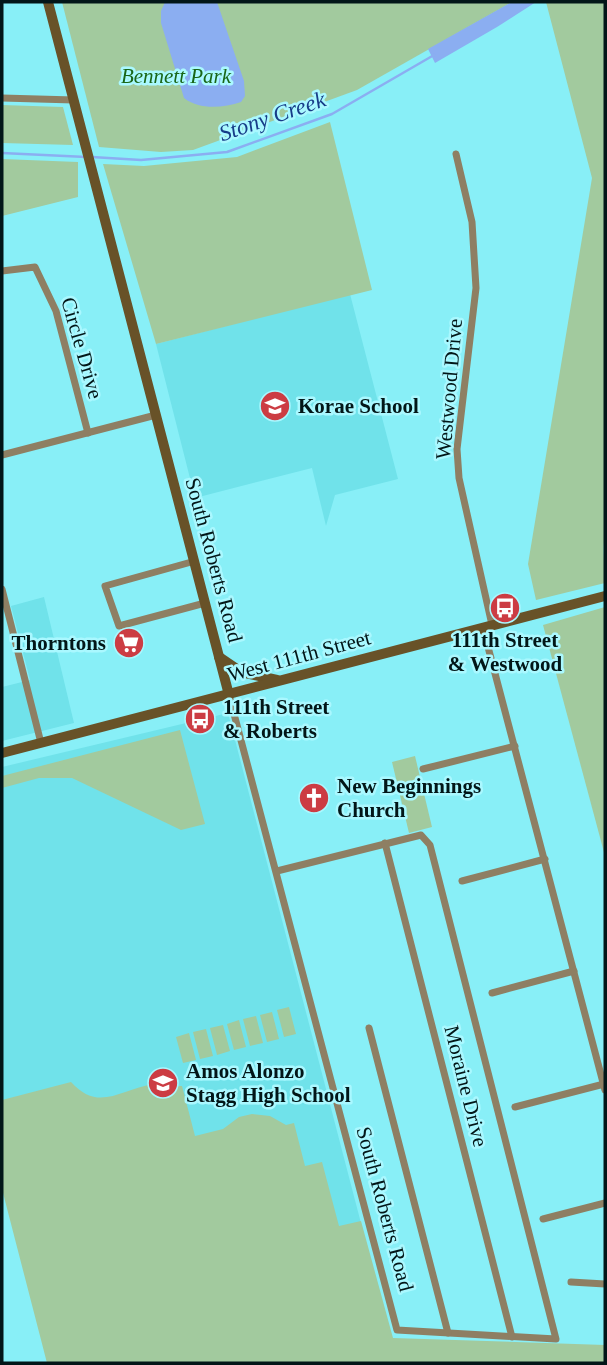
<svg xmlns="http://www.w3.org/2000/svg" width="607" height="1365" viewBox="0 0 607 1365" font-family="Georgia,serif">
<rect width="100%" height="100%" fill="#88eff7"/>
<g fill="#70e2ea">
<path d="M350 294 398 479 335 495 326 526 312 468 195 498 156 344Z"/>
<path d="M44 597 74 723 2 741V687L30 680 11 606Z"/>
<path d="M228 713 362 1227 397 1356 250 1363 2 1187V767Z"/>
</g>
<g fill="#a2ca9e">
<path d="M62 2H512L357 90 193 150 161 152 99 147Z"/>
<path d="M546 2H605V535C602 551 605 566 605 583L536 600 528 564 592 178Z"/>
<path d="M2 105 63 107 73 145 2 143Z"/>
<path d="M330 122 372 290 156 344 103 164 144 166 237 157Z"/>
<path d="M2 159 78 162V197L2 216Z"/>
<path d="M605 607V856L543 625Z"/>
<path d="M180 730 205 824 181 830 72 778H39L2 788V776Z"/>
<path d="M415 756 432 827 409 833 392 762Z"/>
<path d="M289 1007 296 1034 284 1037 277 1010Z"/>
<path d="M272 1012 279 1039 267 1042 260 1015Z"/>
<path d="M256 1016 263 1043 250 1046 243 1019Z"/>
<path d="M239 1020 246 1047 234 1050 227 1024Z"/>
<path d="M223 1025 230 1051 217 1055 210 1028Z"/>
<path d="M206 1029 213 1056 200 1059 193 1032Z"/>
<path d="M189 1033 196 1060 183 1063 176 1037Z"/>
<path d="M71 1082C99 1113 120 1089 154 1084 164 1083 172 1087 182 1086L195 1136 223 1129 239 1117 252 1114 270 1116 286 1125 294 1123 305 1166 322 1162 339 1226 361 1221 393 1338 605 1345V1363H47L2 1189V1100Z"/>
</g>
<g fill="#8baef1">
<path d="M165 2H217L244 81 245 96 241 102C223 108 199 110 184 98L161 23V11Z"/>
<path d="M512 2H536L497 27 435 63 428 49Z"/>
</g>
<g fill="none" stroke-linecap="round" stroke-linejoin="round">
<g stroke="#8baef1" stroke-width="2.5">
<path d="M2 153 86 157"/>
<path d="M92 157 141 160 227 152 332 114 434 55"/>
</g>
<g stroke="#8e7f63" stroke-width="7">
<path d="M2 98 74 100"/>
<path d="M456 154 472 222 476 288 457 449 459 478 492 625"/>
<path d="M2 271 35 267 56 311 88 433"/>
<path d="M2 455 156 415"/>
<path d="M195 561 105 586 119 626 205 603"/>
<path d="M2 589 41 743"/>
<path d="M483 628 605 1090"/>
<path d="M229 695 397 1330 556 1339 430 845 421 835 277 871"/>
<path d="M423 769 515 746"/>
<path d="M385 843 512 1337"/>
<path d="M462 881 545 859"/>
<path d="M492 993 574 971"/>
<path d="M369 1028 448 1333"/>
<path d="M515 1107 604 1084"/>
<path d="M543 1219 605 1203"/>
<path d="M571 1282 605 1284"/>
</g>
<g stroke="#685228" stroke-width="10">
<path d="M48 2 229 695"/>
<path d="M219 657 241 672 277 680"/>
<path d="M2 753 605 596"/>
</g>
</g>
<defs>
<g id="school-disc" transform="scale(1.575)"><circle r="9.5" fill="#cc3c43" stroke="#aaf8ff"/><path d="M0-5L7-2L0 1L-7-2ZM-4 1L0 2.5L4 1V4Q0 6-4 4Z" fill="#fff"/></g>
<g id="bus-disc" transform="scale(1.575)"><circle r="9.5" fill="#cc3c43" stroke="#aaf8ff"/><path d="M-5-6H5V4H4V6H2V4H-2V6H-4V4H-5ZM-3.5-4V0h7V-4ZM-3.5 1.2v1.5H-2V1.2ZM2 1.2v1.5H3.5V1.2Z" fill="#fff"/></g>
<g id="supermarket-disc" transform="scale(1.575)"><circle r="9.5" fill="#cc3c43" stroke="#aaf8ff"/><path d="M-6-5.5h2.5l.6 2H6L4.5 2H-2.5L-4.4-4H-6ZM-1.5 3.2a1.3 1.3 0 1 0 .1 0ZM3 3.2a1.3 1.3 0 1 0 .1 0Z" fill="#fff"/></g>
<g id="church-disc" transform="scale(1.575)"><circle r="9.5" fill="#cc3c43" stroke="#aaf8ff"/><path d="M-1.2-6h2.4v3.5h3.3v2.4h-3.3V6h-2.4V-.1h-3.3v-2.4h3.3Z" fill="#fff"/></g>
</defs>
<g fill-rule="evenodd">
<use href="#school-disc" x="275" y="406"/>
<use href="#bus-disc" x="505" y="608"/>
<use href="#supermarket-disc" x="129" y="643"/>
<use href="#bus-disc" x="200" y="719"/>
<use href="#church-disc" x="314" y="798"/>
<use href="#school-disc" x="163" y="1083"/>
</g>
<g text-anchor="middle" stroke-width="5" stroke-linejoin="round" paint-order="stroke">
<g font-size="21" font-style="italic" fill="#196617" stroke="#aaf8ff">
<text x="176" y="83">Bennett Park</text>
</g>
<g font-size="21" fill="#021618" stroke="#aaf8ff">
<text transform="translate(82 348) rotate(74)" y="7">Circle Drive</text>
<text transform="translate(449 389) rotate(-85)" y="7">Westwood Drive</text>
<text transform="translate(214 560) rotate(75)" y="7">South Roberts Road</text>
<text transform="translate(299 656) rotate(-15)" y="7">West 111th Street</text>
<text transform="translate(466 1086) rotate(76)" y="7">Moraine Drive</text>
<text transform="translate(385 1209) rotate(75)" y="7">South Roberts Road</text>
</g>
<g font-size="21" font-weight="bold" fill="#021618" stroke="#aaf8ff" text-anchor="start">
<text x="298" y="413">Korae School</text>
<text x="505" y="647" text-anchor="middle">111th Street<tspan x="505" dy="24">&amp; Westwood</tspan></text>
<text x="106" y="650" text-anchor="end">Thorntons</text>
<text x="223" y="714">111th Street<tspan x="223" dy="24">&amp; Roberts</tspan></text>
<text x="337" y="793">New Beginnings<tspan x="337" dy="24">Church</tspan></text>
<text x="186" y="1078">Amos Alonzo<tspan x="186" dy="24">Stagg High School</tspan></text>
</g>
<g font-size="23" font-style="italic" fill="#173c88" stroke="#aaf8ff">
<text transform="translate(272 116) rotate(-19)" y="8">Stony Creek</text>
</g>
</g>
<rect width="607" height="1365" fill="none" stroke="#021618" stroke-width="7"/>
</svg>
